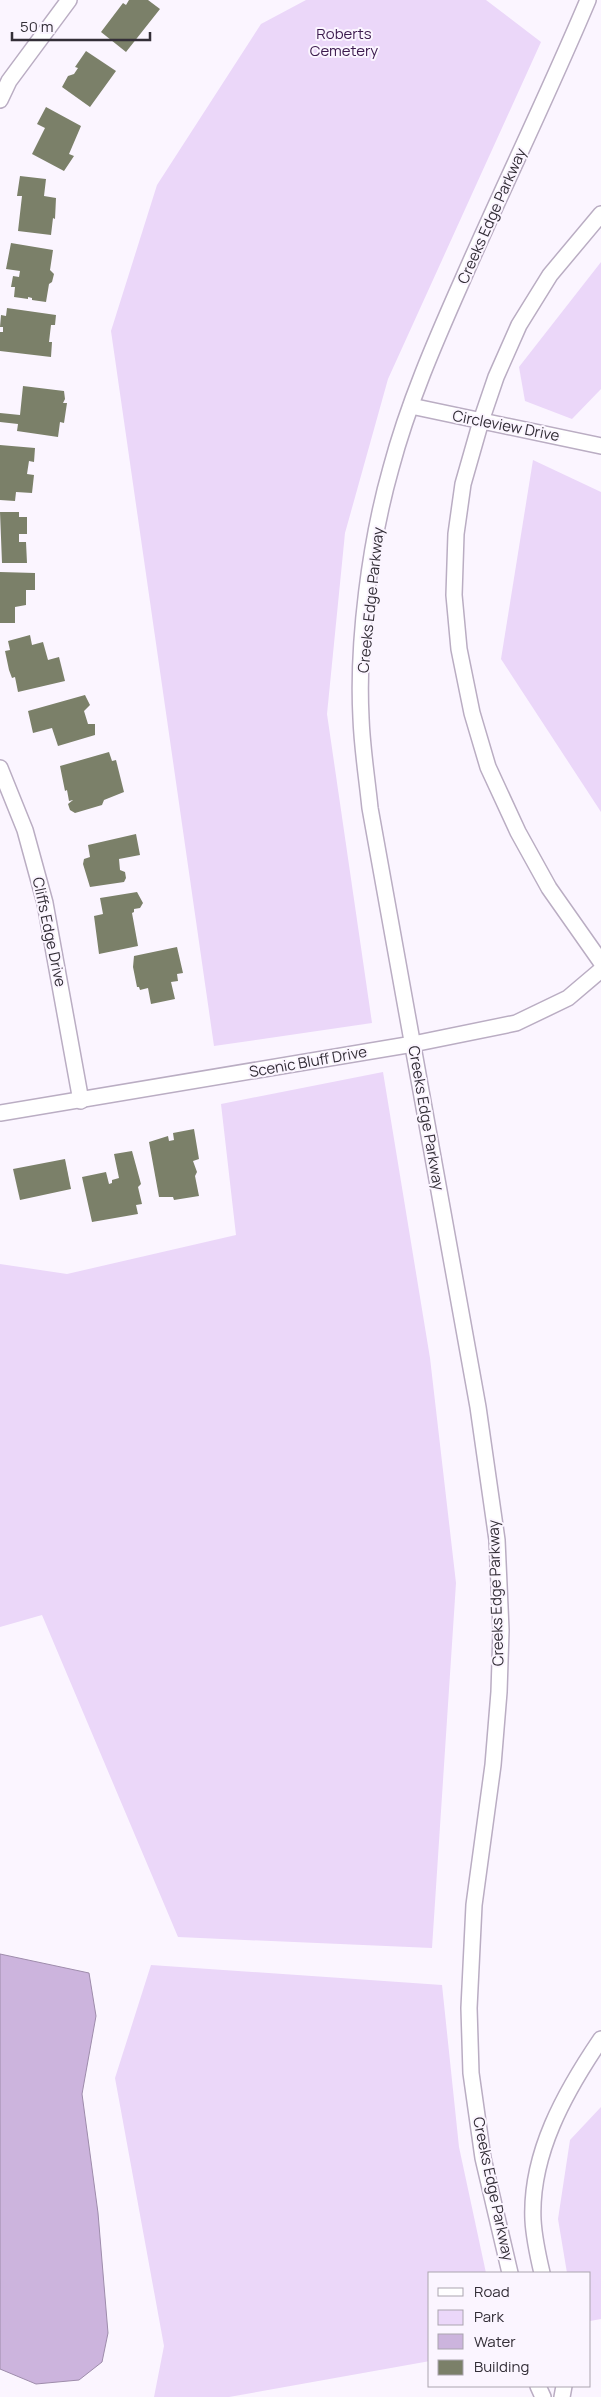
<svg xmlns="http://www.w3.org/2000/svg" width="601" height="2397" viewBox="0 0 601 2397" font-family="Manrope,sans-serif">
<rect width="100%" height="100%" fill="#fbf5ff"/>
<g fill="#ebd7f9">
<path d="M306 0H486L541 42 388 379 345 533 327 714 372 1023 214 1046 111 331 157 185 261 24Z"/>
<path d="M601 262V389L572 419 525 401 519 367Z"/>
<path d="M533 460 601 492V812L501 659Z"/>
<path d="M383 1072 430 1358 456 1583 432 1948 178 1937 42 1615 0 1627V1264L67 1274 236 1235 221 1104Z"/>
<path d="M151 1965 442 1985 459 2147 486 2273H430V2361L229 2397H154L164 2346 115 2078Z"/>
<path d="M601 2107V2319L590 2321V2273H567L558 2219 570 2140Z"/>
</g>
<path fill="#ccb4dd" stroke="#9e8cab" d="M0 1954 89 1973 96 2016 82 2094 98 2213 108 2333 102 2362 79 2380 36 2384 0 2369Z"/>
<g fill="#7b8069">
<path d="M129 0H148L160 9 126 52 101 32 123 3 126 5Z"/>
<path d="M86 51 116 71 90 107 62 87 68 76 74 74 78 68 75 67Z"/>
<path d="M46 107 81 126 69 154 74 156 64 171 32 154 45 128 37 124Z"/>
<path d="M20 176 46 179 44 196 56 198 55 219 53 218 51 235 18 231 22 196H17Z"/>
<path d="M11 243 53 250 50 270 54 274 52 282 49 284 46 302 32 300V298L28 297V299L14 297 15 287H11L13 276 19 277 20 271 6 269Z"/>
<path d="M7 308 56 315 55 325H51L49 342H52L51 357 0 351V332H3V327H0L1 315 6 316Z"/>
<path d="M23 386 64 391 65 399 63 403H67L64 423 60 422 58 437 17 431 18 424 0 422V413L20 415Z"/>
<path d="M0 445 35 448 34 462 29 461 27 474 34 475 32 493 16 492 15 501 0 500Z"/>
<path d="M0 512H19V517H27V534H19V542H26L27 563H2Z"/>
<path d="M0 572 35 573V590H26V605L15 607V623H0Z"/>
<path d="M30 635 32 645 43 642 48 660 59 657 65 681 18 692 15 677 12 678 9 670 5 651 10 650 8 641Z"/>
<path d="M85 695 90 705 84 711 88 724H95V735L58 746 52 728 33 733 28 711Z"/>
<path d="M109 752 112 761 116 760 124 792 104 800 102 805 75 813 70 810 68 804 73 800 69 801 67 790 65 791 60 766Z"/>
<path d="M136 834 140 855 119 859 120 870 125 872 126 878 124 882 90 887 83 864 84 859 90 857 88 845Z"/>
<path d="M137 892 143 903 140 908 134 909V912L132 913 138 946 99 954 94 916 103 914 100 898Z"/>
<path d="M177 947 183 973 177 974 178 981 171 982 175 999 151 1004 148 988 140 990 139 987H137L133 967 134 956Z"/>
<path d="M194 1129 199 1159 193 1161 197 1172 195 1176 199 1196 174 1200 173 1197H159L149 1142 168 1136 169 1141 174 1140 173 1133Z"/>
<path d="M132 1151 141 1184 138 1187 142 1204 136 1205 138 1214 92 1222 82 1177 106 1172 109 1184 112 1183V1180L119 1178 114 1154Z"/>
<path d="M65 1159 71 1189 20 1200 13 1169Z"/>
</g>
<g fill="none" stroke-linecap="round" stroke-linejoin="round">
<g stroke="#baadc3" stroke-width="18">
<g id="street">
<path d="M0 100 9 81 69 0"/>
<path d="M601 214 550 275 519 325 496 377 481 421 463 484 456 534 454 595 459 649 472 713 488 767 518 832 549 888 601 962"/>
<path d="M411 406 601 446"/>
<path d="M0 768 25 830 45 903 81 1101"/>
<path d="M0 1113 413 1044 516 1023 568 998 601 970"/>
<path d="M510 2273 483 2158 471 2073 469 2008 474 1905 493 1765 499 1692 501 1630 497 1540 478 1407 370 808C367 778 362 748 361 718 357 642 370 542 391 468 408 404 435 342 462 281 503 187 548 95 588 0"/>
<path d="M542 2273C538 2256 534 2238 533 2220 530 2154 565 2092 601 2039"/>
<path d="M538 2386 543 2397"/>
<path d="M562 2397 564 2386"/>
</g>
</g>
<use href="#street" stroke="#fff" stroke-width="15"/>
</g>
<g text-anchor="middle" stroke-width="4" stroke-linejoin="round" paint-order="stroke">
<g font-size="15" fill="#3c1b4e" stroke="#fbf5ff">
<text x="344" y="39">Roberts<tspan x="344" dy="17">Cemetery</tspan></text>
</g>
<g font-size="15" fill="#332e37" stroke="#fbf5ff">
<text transform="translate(492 216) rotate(-66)" y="5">Creeks Edge Parkway</text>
<text transform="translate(506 426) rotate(11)" y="5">Circleview Drive</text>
<text transform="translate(371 600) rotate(-84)" y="5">Creeks Edge Parkway</text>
<text transform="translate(49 932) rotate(78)" y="5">Cliffs Edge Drive</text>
<text transform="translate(308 1062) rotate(-10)" y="5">Scenic Bluff Drive</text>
<text transform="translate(426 1118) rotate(80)" y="5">Creeks Edge Parkway</text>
<text transform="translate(496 1593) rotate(-92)" y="5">Creeks Edge Parkway</text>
<text transform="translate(493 2189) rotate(78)" y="5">Creeks Edge Parkway</text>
</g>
</g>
<rect x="428" y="2272" width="162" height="115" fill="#fbf5ff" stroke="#aba5af"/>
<rect x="438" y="2288" width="25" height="8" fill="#ffffff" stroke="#aba5af"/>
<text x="474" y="2297" font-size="15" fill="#332e37">Road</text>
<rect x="438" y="2310" width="25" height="15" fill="#ebd7f9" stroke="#aba5af"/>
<text x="474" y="2322" font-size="15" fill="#332e37">Park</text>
<rect x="438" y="2334" width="25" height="15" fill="#ccb4dd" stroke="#aba5af"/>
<text x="474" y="2347" font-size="15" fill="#332e37">Water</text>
<rect x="438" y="2360" width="25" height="15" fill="#7b8069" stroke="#aba5af"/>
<text x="474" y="2372" font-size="15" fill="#332e37">Building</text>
<path d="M12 32v8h138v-8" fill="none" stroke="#332e37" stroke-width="2.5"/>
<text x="20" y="32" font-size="15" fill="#332e37" stroke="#fbf5ff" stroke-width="4" paint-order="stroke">50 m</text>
</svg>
